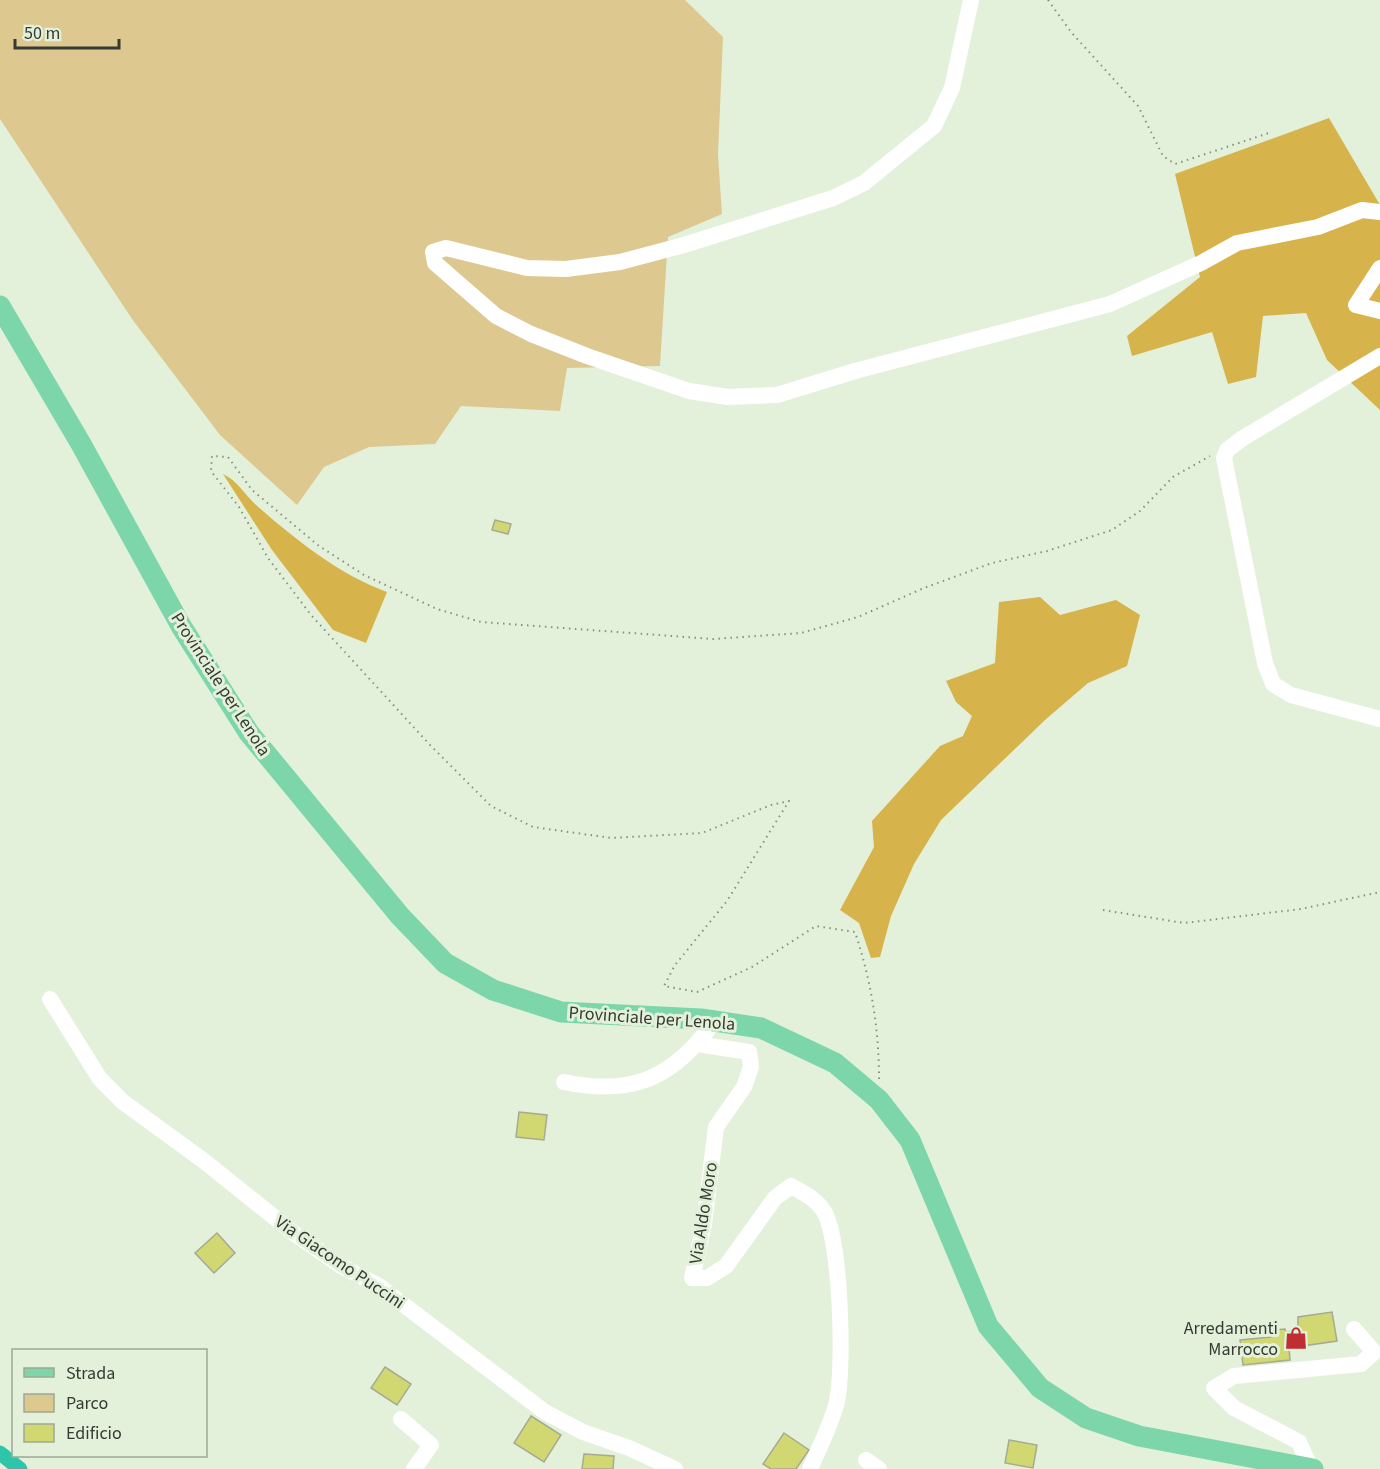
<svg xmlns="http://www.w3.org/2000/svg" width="1380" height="1469" viewBox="0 0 1380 1469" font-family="'Source Sans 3',sans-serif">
<rect width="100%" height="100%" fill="#e3f1db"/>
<path fill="#ddc890" d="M0 0H685L723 37 718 155 722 214 668 237 660 366 567 368 560 411 461 406 435 444 369 447 324 467 297 505 220 435 132 319 0 119Z"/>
<g fill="#d6b34b">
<path d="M1329 118 1380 205V410L1327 360 1306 313 1263 316 1256 377 1228 384 1212 332 1132 356 1127 336 1200 277 1175 174Z"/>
<path d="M223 474C238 481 244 494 256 505 295 539 338 574 387 592L366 643 333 630 272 550Z"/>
<path d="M1040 597 1060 615 1116 600 1140 615 1127 666 1088 683 1045 720 941 820 914 864 891 916 880 957 871 958 859 923 840 910 874 847 872 821 940 746 963 736 972 716 956 702 946 681 995 663 999 602Z"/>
</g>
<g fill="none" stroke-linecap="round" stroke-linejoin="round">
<path stroke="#2ec5ab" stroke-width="15" d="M0 1453 20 1469"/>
</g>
<g fill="#d1d871" stroke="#a7aa92" stroke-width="1.5">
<path d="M495 520 511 524 508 534 492 530Z"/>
<path d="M519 1112 547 1115 544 1140 516 1137Z"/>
<path d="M217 1233 235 1253 214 1273 195 1253Z"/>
<path d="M1332 1312 1337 1341 1289 1348 1290 1360 1243 1365 1240 1340 1271 1337 1272 1330 1285 1329 1286 1332 1298 1330V1317Z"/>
<path d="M385 1367 411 1384 397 1405 371 1388Z"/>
<path d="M531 1416 561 1435 544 1462 514 1443Z"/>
<path d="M784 1433 809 1450 796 1469H771L763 1464Z"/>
<path d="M1009 1440 1037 1445 1033 1468 1005 1463Z"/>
<path d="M584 1454 614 1456 613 1469H582Z"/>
</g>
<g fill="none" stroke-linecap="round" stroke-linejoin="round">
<g stroke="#869081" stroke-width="2" stroke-dasharray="1.5 4.5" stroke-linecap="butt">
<path d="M1048 0 1071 32 1138 106 1163 156 1175 164 1269 133"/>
<path d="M1103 910 1184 923 1301 909 1380 892"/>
<path d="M879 1079C879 1028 871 980 855 932L816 926 752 967 697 992 664 986 675 965 727 901 789 801 771 805 702 833 612 838 533 827 491 806 430 745 311 615 268 558 239 507 211 471 212 456 228 457 252 490 319 546 364 575 437 609 481 622 713 639 801 633 858 617 924 588 992 563 1047 551 1112 530 1140 511 1173 477 1210 456"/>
</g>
<g stroke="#fff" stroke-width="16">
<path d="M971 0 952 88 934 126 864 183 833 198 684 245 620 262 566 269 527 268 446 248 433 252 435 263 496 316 531 334 587 356 689 391 728 397 777 395 855 371 1110 304 1201 263 1237 243 1318 227 1362 210 1380 212"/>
<path d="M1380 268 1356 305 1380 311"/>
<path d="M1380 356 1243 438 1227 450 1224 458 1265 663 1273 684 1291 695 1380 719"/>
<path d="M50 999 100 1079 123 1102 204 1161 295 1234 341 1266 379 1286 545 1412 583 1432 629 1448 675 1469"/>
<path d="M697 1044 749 1052 751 1067 744 1087 716 1127 704 1224 692 1278H707L726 1266 775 1198 791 1186C803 1193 815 1198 823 1210 841 1235 845 1375 836 1405 830 1427 819 1448 810 1469"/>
<path d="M564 1082C626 1095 667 1082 707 1031L701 1019"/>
<path d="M401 1419 431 1445 414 1469"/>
<path d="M866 1460 879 1469"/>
<path d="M1311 1469 1299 1442 1234 1408 1214 1388 1234 1376 1361 1364 1374 1352 1354 1329"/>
</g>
<path stroke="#7dd6aa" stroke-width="21" d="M0 306 81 444 181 626 249 733 400 916 445 963 493 990 561 1012 701 1019 761 1028 835 1063 879 1100 910 1140 988 1326 1040 1388 1086 1418 1139 1436 1313 1469"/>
</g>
<defs>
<g id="shop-bare" transform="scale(1.8)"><path d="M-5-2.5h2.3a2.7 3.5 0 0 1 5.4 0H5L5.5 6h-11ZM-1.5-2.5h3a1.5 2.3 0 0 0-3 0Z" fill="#be2e33" stroke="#e3f1db" stroke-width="2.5" paint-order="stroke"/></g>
</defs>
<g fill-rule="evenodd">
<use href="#shop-bare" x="1296" y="1338"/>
</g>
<g text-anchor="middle" stroke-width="6" stroke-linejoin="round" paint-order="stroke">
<g font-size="18" fill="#353b32" stroke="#e3f1db">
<text transform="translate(221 684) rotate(57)" y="6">Provinciale per Lenola</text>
<text transform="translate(652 1018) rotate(4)" y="6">Provinciale per Lenola</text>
<text transform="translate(703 1213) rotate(-81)" y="6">Via Aldo Moro</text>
<text transform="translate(340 1262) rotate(34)" y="6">Via Giacomo Puccini</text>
</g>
<g font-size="18" fill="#353b32" stroke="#e3f1db" text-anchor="end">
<text x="1278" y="1334">Arredamenti<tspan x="1278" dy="21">Marrocco</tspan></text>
</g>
</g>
<rect x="12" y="1349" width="195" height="108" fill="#e3f1db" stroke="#9da897" stroke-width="1.5"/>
<rect x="24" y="1368" width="30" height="9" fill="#7dd6aa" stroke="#9da897" stroke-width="1.5"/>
<text x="66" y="1379" font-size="18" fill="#353b32">Strada</text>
<rect x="24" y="1394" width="30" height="18" fill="#ddc890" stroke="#9da897" stroke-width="1.5"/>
<text x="66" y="1409" font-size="18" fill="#353b32">Parco</text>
<rect x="24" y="1424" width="30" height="18" fill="#d1d871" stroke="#9da897" stroke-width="1.5"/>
<text x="66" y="1439" font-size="18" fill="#353b32">Edificio</text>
<path d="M15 39v9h104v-9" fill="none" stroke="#353b32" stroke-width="3"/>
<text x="24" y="39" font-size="18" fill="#353b32" stroke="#e3f1db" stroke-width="4.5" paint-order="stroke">50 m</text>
</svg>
